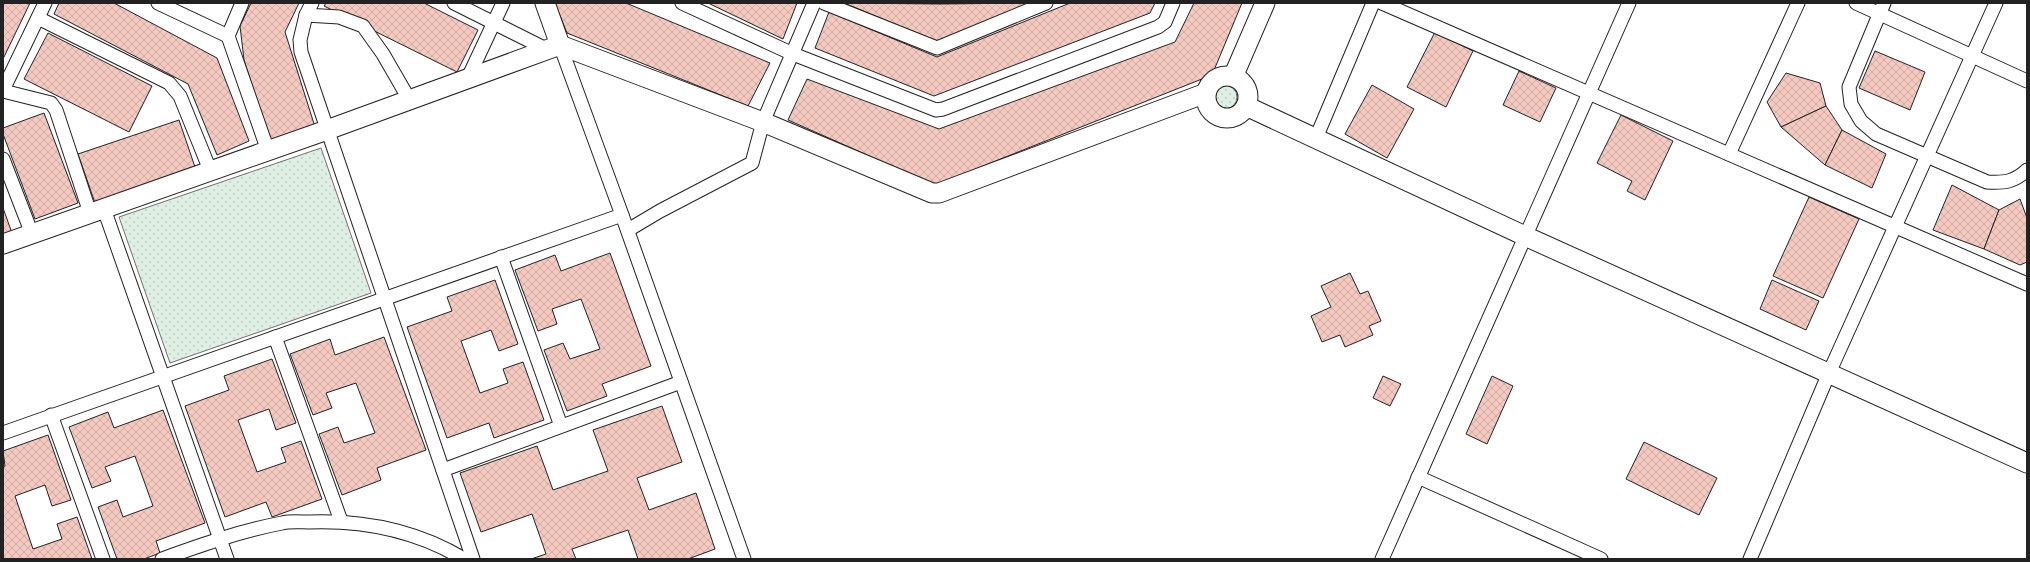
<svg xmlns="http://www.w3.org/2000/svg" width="2030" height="562" viewBox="0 0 2030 562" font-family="Karla,sans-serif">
<defs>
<pattern id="grass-dots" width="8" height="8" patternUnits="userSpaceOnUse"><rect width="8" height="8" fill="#e0efe3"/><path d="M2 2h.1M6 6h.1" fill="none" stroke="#c0cdc2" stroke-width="1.8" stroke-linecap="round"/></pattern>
<pattern id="building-cross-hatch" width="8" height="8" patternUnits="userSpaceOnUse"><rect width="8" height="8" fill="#f3c9c0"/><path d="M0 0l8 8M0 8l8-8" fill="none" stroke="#d0aca5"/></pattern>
</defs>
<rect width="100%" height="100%" fill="#fff"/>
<g fill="url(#grass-dots)" stroke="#6f6f6f">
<circle cx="1225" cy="97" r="12"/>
<path d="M321 148 371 293 170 363 119 217Z"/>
</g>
<g fill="url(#building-cross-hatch)" stroke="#222">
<path d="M3 3H30L3 59Z"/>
<path d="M59 3H114L217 58 249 141 217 155 188 84 54 14Z"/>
<path d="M251 3H299L285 32 315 127 271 144 244 60 240 26Z"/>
<path d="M326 3H424L478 30 457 72 324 6Z"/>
<path d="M555 3H626L770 63 748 106 567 33Z"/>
<path d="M708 3H797L783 39Z"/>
<path d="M844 3 940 4 1029 3 939 42Z"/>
<path d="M1070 3H1155L1150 13 934 96 815 48 829 12 937 57Z"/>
<path d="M1194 3H1242L1212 75 935 185 788 120 807 79 939 129 1175 42Z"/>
<path d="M1435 32 1473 51 1446 107 1407 87Z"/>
<path d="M48 33 152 86 129 132 24 79Z"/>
<path d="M1875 51 1925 72 1910 110 1859 88Z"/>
<path d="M1519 71 1556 88 1540 122 1503 105Z"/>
<path d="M1786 73 1820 83 1826 106 1781 127 1767 102Z"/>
<path d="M1372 85 1414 109 1387 158 1345 134Z"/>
<path d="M1826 106 1842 130 1825 165 1781 127Z"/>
<path d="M44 113 78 203 35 219 3 134V128Z"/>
<path d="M1621 115 1673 141 1645 200 1627 191 1632 181 1597 163Z"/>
<path d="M179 120 196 170 95 203 78 154Z"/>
<path d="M1842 130 1886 154 1872 188 1825 165Z"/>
<path d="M1952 185 1999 210 1984 249 1933 230Z"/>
<path d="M1809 197 1859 219 1823 298 1773 276Z"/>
<path d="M2020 199 2027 218V262L2020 265 1984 249 1999 210Z"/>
<path d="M3 208 12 233 3 236Z"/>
<path d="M610 253 651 366 602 384 607 396 567 411 544 350 563 343 570 359 600 349 581 299 552 309 557 324 538 331 515 270 555 255 561 271Z"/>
<path d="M1350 273 1360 294 1368 291 1381 321 1369 326 1373 335 1345 347 1340 335 1322 342 1311 316 1331 307 1321 286Z"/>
<path d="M495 280 518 344 499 351 491 330 461 341 480 393 508 383 503 369 523 362 544 420 494 438 489 423 447 438 407 327 452 311 447 297Z"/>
<path d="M1772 280 1819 301 1806 330 1760 309Z"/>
<path d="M384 337 426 450 377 468 381 480 342 495 319 434 338 427 344 443 375 433 356 383 326 393 332 408 313 415 290 354 330 339 335 355Z"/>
<path d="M272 359 296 423 276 430 269 409 238 420 257 472 286 462 281 448 301 441 322 499 272 517 266 502 225 517 185 406 229 390 224 376Z"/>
<path d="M1383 376 1401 384 1390 406 1373 398Z"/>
<path d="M1492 376 1513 386 1487 444 1466 434Z"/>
<path d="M662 406 682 462 637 478 649 510 696 493 715 549 688 559H638L628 530 572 549 576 559H531L546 554 532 514 481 532 460 473 537 446 553 490 608 471 593 430Z"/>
<path d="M163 410 205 523 156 541 160 553 144 559H117L98 507 117 500 123 517 153 506 135 456 105 467 111 481 92 488 69 427 108 412 114 428Z"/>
<path d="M48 435 71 500 52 506 45 485 15 496 33 549 62 539 57 524 77 517 92 559H3V467L5 466 3 451Z"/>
<path d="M1644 442 1717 478 1699 515 1626 479Z"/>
</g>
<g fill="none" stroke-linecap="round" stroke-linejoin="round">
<g stroke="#222" stroke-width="15">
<g id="street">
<path d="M158 3 228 36"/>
<path d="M242 3 228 36 268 151"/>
<path d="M312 3 306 15 339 17 363 26 383 54 409 99"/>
<path d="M454 3 548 50"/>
<path d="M682 3 793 54 936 110 943 109 1158 27 1165 22 1173 3"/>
<path d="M824 3 937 48 1046 3"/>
<path d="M1382 3 2027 284"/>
<path d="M1856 3 2027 81"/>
<path d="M1884 3 1849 87 1851 104 1861 121 1876 134 1987 182C2005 183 2014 182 2027 170"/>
<path d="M306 15 300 40 301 52 473 559"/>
<path d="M38 18 169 83 180 96 210 170"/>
<path d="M560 45 622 215 744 559"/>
<path d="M468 78 503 3"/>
<path d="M3 90 45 3"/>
<path d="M3 91 51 103 56 110 90 213"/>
<path d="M1316 138 1373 3"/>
<path d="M1729 154 1798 3"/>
<path d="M3 159 32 234"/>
<path d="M104 209 227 559"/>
<path d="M628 230 660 211 752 163 763 122 814 3"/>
<path d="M501 257 561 426"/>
<path d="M275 337 341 521"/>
<path d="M51 415 103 559"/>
<path d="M3 433 622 215"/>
<path d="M443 470 681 382"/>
<path d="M1418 477 1601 559"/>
<path d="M162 559C201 545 240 531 282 523 290 521 300 522 309 522 363 520 417 531 464 559"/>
<path d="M1382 559 1629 3"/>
<path d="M1750 559 1829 373 1996 3"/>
</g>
</g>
<g stroke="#222" stroke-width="21">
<g id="secondary">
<path d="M545 3 560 45"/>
<circle cx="1227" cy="97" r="21"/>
<path d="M1233 77 1265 3"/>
<path d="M1246 106 1525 236 2027 463"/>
<path d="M3 244 327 130 560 45 763 122 932 193H939L1206 93"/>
</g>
</g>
<use href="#street" stroke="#fff" stroke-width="13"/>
<use href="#secondary" stroke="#fff" stroke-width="19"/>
</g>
<rect width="2030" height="562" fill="none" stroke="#222222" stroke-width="8"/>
</svg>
